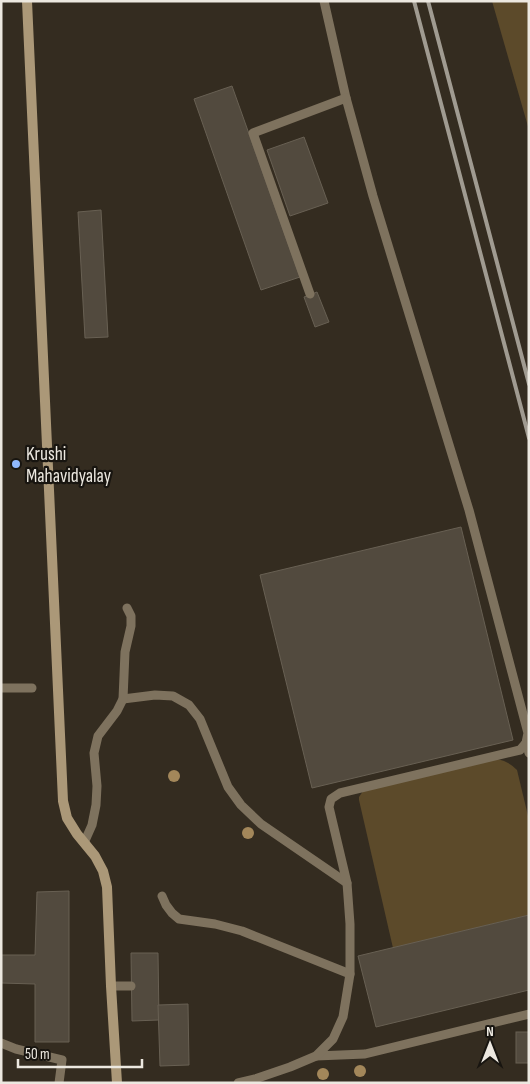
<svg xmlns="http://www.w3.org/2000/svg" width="530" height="1084" viewBox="0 0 530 1084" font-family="'Sofia Sans Condensed',sans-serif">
<rect width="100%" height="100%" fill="#342c20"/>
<g fill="#5c4a2a">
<path d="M492 1H529V130Z"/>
<path d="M497 759C506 761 511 764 517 770L529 820V915L393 948 359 800V797L363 791Z"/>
</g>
<g fill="#524a3e" stroke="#686053">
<path d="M232 86 300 277 261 290 194 99Z"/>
<path d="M304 137 328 203 290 216 267 150Z"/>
<path d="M101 210 108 337 85 338 78 212Z"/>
<path d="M317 292 329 322 315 327 304 297Z"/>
<path d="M461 527 513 740 312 788 260 575Z"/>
<path d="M69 891V1042H35V984L1 983V955H35L37 892Z"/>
<path d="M529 915V990L376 1027 358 956Z"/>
<path d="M131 953H158L159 1020 132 1021Z"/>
<path d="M188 1004 189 1065 160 1066 158 1005Z"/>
<rect x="516" y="1032" width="13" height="31"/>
</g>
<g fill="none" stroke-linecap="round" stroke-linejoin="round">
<g stroke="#7e725e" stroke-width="9">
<path d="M324 1 346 98"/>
<path d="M1 688H32"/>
<path d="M123 699 155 695 173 696 189 705 200 719 228 787 241 805 261 824 347 883"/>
<path d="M526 743 529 753"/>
<path d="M84 843 92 825 96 805 97 786 94 753 98 736 117 711 123 699 125 652 131 626V616L127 608"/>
<path d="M162 896 166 905 172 913 179 919 215 924 242 931 350 974"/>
<path d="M111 986H131"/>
<path d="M1 1043 16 1049 62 1060 59 1083"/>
<path d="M316 1056 365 1054 529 1014"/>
<path d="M238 1083 255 1079 290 1067 316 1056 333 1039 343 1017 350 974V924L347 883 329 807 331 799 340 793 520 750 526 743 528 733 469 510 373 196 346 98 253 133 310 294"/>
</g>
<path stroke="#ab9878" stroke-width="10" d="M27 1 63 801 67 818 77 834 95 856 103 871 107 887 111 986 117 1083"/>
<g stroke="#a09b91" stroke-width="4">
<path d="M414 1 529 438"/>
<path d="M428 1 529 384"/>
</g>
</g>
<g fill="#a3875a">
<circle cx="174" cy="776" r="6"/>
<circle cx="248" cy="833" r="6"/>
<circle cx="360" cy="1071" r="6"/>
<circle cx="323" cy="1074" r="6"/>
</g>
<circle fill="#8fb8fd" stroke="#181510" stroke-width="2" cx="16" cy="464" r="5"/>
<g text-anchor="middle" stroke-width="4.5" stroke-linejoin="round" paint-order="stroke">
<g font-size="19" fill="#ece8e0" stroke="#181510" text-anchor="start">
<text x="26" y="460">Krushi<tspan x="26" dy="22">Mahavidyalay</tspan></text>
</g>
</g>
<rect width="530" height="1084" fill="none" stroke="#ece8e0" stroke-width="5"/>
<g transform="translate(490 1044)" stroke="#181510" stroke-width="4" paint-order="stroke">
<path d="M0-4L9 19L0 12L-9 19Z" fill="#ece8e0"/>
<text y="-8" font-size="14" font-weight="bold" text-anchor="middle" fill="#ece8e0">N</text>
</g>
<path d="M18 1059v8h124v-8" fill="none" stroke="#ece8e0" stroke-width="2.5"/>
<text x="25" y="1059" font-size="15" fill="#ece8e0" stroke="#181510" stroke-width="4" paint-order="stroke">50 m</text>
</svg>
